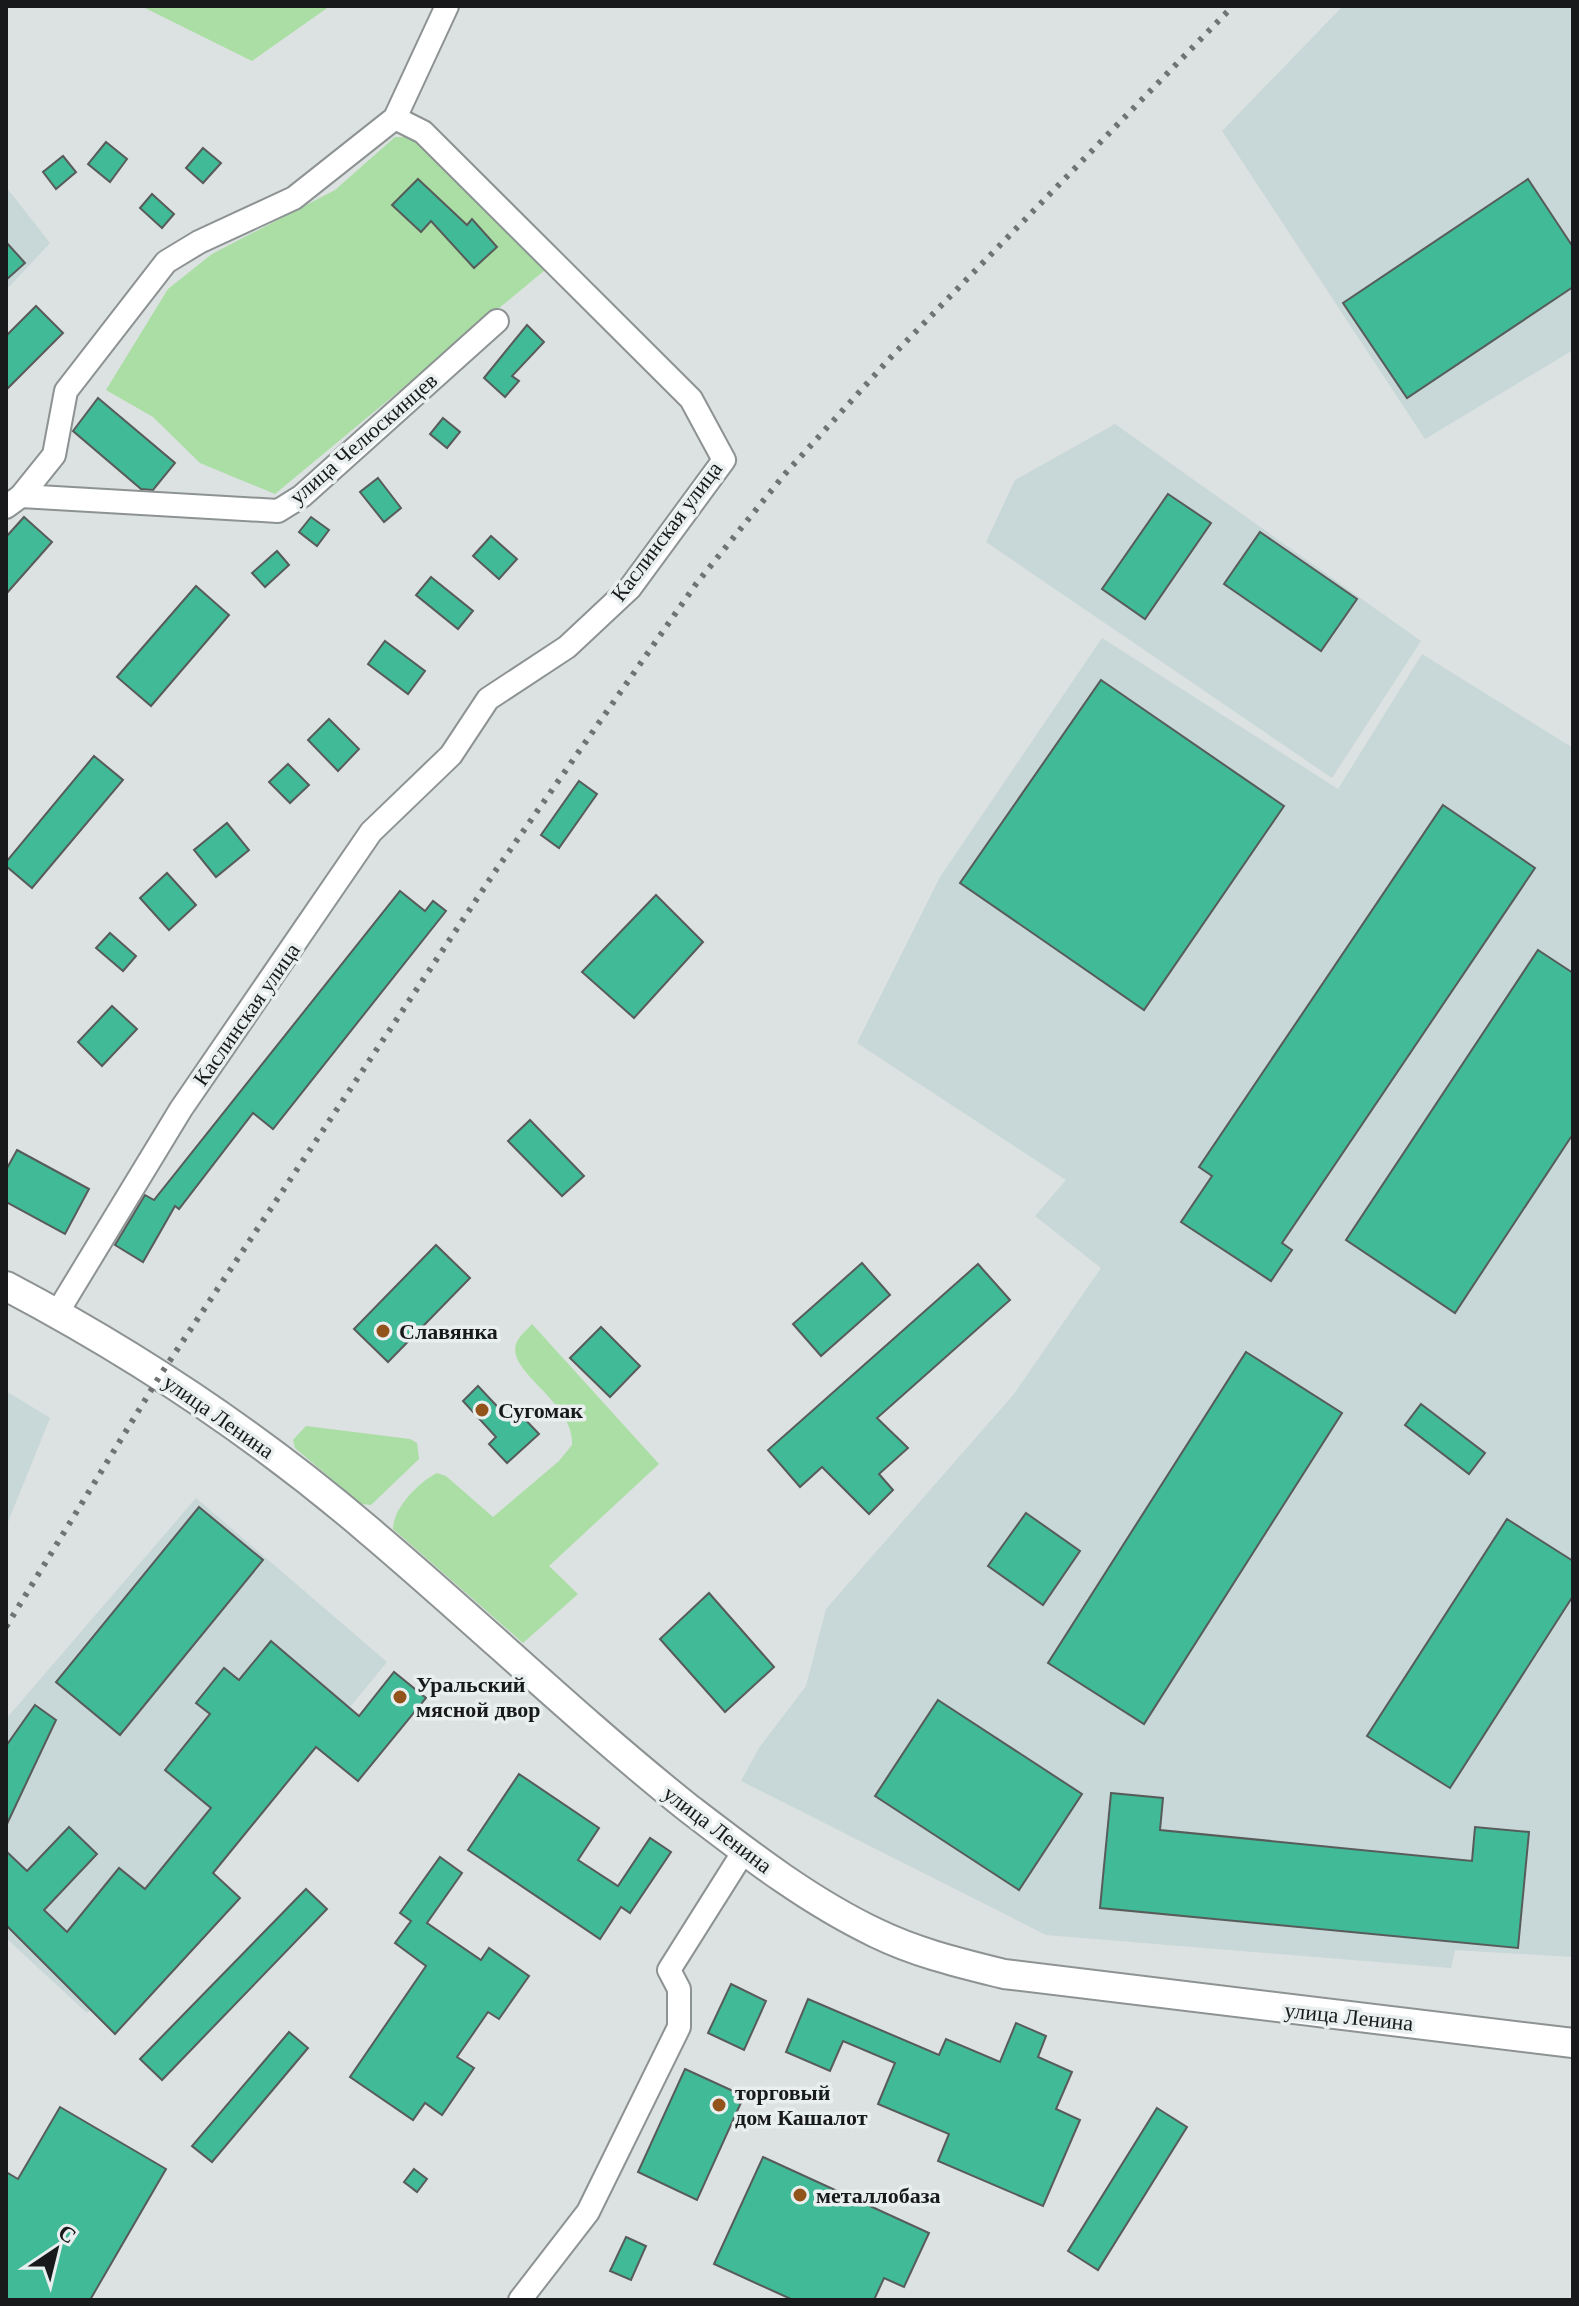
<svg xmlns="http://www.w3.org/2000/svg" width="1579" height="2306" viewBox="0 0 1579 2306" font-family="Georgia,serif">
<rect width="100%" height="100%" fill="#dce1e1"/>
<g fill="#c8d7d7">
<path d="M1343 6H1573V350L1425 439 1222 131Z"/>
<path d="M6 187 50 243 6 290Z"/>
<path d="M1115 424 1421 641 1332 778 986 542 1015 480Z"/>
<path d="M1102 638 1338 789 1422 654 1573 748V1957L1455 1950 1451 1968 1046 1935 741 1781 759 1748 806 1686 826 1609 1014 1394 1101 1268 1035 1216 1066 1180 857 1043 940 877Z"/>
<path d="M6 1391 50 1418 6 1527Z"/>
<path d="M196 1498 387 1662 120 1986 87 2013 6 1938V1719Z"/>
</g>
<g fill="#aadea4">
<path d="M141 6H330L252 61Z"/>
<path d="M395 137H414L545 270 275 494 200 463 153 417 106 390 168 289 212 254 335 190Z"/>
<path d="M532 1324 659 1464 549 1566 578 1594 523 1643 393 1529C393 1508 419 1482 437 1473L446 1476 493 1517 559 1461 572 1445C575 1402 507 1373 516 1344 519 1336 527 1330 532 1324Z"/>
<path d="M306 1426 410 1439 417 1443 419 1459 371 1505 361 1504 295 1448 293 1440Z"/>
</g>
<g fill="#41ba97" stroke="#575c5a" stroke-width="2">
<path d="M106 142 127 159 110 182 88 164Z"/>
<path d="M203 148 221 163 203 183 186 168Z"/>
<path d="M63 156 76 172 56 189 43 172Z"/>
<path d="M418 179 467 225 472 219 497 247 474 268 431 221 421 232 392 205Z"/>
<path d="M1528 179 1573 247V287L1407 398 1343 303Z"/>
<path d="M152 194 174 214 162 228 140 208Z"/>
<path d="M6 242 25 263 6 280Z"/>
<path d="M36 306 63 333 6 390V336Z"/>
<path d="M527 325 544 342 512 376 519 381 505 397 484 378Z"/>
<path d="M98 398 175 463 153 490 141 489 73 431Z"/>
<path d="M443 418 460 432 447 448 430 434Z"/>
<path d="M378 478 401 508 384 522 360 492Z"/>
<path d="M1168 494 1211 523 1145 619 1102 589Z"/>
<path d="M24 517 52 542 6 594V537Z"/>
<path d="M311 517 329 530 317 546 299 532Z"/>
<path d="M1260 532 1357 599 1321 651 1224 584Z"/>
<path d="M491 536 517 559 499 579 473 556Z"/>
<path d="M277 551 289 565 265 587 252 573Z"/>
<path d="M431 577 473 611 458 629 416 595Z"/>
<path d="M196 586 229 615 151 706 117 677Z"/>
<path d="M385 641 425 671 408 694 368 664Z"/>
<path d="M1101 680 1284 806 1144 1010 960 883Z"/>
<path d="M329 719 359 749 338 771 308 740Z"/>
<path d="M94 756 123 780 32 888 6 866V862Z"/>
<path d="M288 764 309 785 290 803 269 782Z"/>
<path d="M579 781 597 794 559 848 541 835Z"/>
<path d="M1443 805 1535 868 1282 1243 1292 1250 1271 1281 1181 1222 1212 1176 1199 1167Z"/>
<path d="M227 823 249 850 216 877 194 850Z"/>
<path d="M167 873 196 905 169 930 140 898Z"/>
<path d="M400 891 425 911 433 901 446 911 273 1129 253 1113 179 1209 175 1206 143 1262 115 1245 145 1195 154 1200Z"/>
<path d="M656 895 703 942 634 1018 582 972Z"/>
<path d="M110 933 136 956 123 971 96 948Z"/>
<path d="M1538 950 1573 973V1134L1455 1313 1346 1240Z"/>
<path d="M112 1006 137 1029 102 1066 78 1042Z"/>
<path d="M530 1120 584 1176 562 1196 508 1141Z"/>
<path d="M17 1150 89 1189 65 1234 6 1202V1170Z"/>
<path d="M436 1245 470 1278 388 1362 354 1329Z"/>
<path d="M862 1263 890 1295 821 1356 793 1324Z"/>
<path d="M978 1264 1010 1300 877 1418 908 1448 879 1474 893 1490 869 1514 822 1467 800 1487 768 1450Z"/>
<path d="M601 1327 640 1366 610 1397 570 1358Z"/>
<path d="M1246 1352 1342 1413 1144 1724 1048 1663Z"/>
<path d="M478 1386 511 1421 519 1413 539 1434 507 1463 489 1444 496 1437 463 1401Z"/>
<path d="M1421 1404 1485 1453 1469 1474 1405 1425Z"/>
<path d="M199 1507 263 1560 120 1735 56 1682Z"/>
<path d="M1026 1513 1080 1551 1043 1605 988 1566Z"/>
<path d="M1507 1519 1573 1561V1596L1450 1788 1367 1736Z"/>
<path d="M709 1593 774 1667 725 1712 660 1639Z"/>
<path d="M271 1641 359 1716 394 1672 426 1698 358 1781 316 1747 213 1873 240 1898 115 2034 6 1925V1851L27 1871 69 1827 97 1854 44 1910 67 1932 119 1868 145 1889 211 1808 165 1770 210 1714 196 1703 224 1668 239 1680Z"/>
<path d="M938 1700 1082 1794 1019 1890 875 1796Z"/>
<path d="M35 1705 56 1720 6 1826V1746Z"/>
<path d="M519 1774 599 1828 578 1860 618 1886 650 1838 671 1852 630 1913 621 1907 600 1939 468 1850Z"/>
<path d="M1111 1793 1163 1798 1160 1830 1472 1861 1475 1827 1529 1832 1518 1948 1100 1908Z"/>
<path d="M440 1857 462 1873 427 1923 481 1960 489 1948 529 1976 499 2019 488 2012 457 2057 474 2068 442 2115 425 2103 413 2120 350 2077 426 1966 395 1943 411 1921 400 1913Z"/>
<path d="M306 1889 327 1909 162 2080 140 2059Z"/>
<path d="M731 1984 766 2001 744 2050 708 2033Z"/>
<path d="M808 1999 939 2055 946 2039 1000 2062 1016 2023 1046 2036 1038 2057 1072 2072 1056 2109 1080 2120 1043 2206 938 2161 949 2134 878 2104 895 2063 843 2041 830 2071 786 2052Z"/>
<path d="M289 2032 308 2048 212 2162 192 2146Z"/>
<path d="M685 2069 744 2096 697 2200 638 2172Z"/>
<path d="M60 2107 166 2169 90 2300H6V2172L18 2179Z"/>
<path d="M1157 2108 1187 2127 1098 2270 1068 2251Z"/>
<path d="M763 2157 929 2233 904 2287 884 2278 874 2300H793L714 2264Z"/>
<path d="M414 2169 427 2179 417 2192 404 2182Z"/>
<path d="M626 2237 646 2246 631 2280 610 2271Z"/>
</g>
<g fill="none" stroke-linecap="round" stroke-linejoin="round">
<g stroke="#8d9293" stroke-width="26">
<g id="minor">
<path d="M21 496 54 455 66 391 166 262 199 242 294 198 395 118 447 6"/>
<path d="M6 507 21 496 278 511 302 496 497 321"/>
<path d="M57 1313 181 1109 371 832 451 755 488 699 567 647 630 588 724 460 691 399 423 132 395 118"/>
<path d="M520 2300 588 2212 679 2027V1989L669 1970 744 1851"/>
</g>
</g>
<g stroke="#8d9293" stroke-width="32">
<path id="major" d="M6 1286C135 1354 256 1434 367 1529 475 1620 577 1719 687 1807 747 1853 807 1900 876 1933 917 1953 960 1963 1004 1974L1573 2043"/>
</g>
<use href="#minor" stroke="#fff" stroke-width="22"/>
<use href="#major" stroke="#fff" stroke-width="28"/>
<path stroke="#707373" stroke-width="6" stroke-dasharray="4 8" stroke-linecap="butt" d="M6 1627 161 1374 494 873 696 584 784 475 892 356 1233 6"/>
</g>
<g fill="#93541b" stroke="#e9eeef" stroke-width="3">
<circle cx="383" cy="1331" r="8"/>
<circle cx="482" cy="1410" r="8"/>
<circle cx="400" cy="1697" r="8"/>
<circle cx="719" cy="2105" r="8"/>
<circle cx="800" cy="2195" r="8"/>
</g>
<g text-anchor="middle" stroke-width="7" stroke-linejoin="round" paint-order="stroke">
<g font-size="22" fill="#18191a" stroke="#e9eeef">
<text transform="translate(363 438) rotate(-41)" y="8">улица Челюскинцев</text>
<text transform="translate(666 531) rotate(-53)" y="8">Каслинская улица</text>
<text transform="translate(246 1014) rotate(-55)" y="8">Каслинская улица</text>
<text transform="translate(219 1416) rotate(35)" y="8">улица Ленина</text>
<text transform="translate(718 1829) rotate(37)" y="8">улица Ленина</text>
<text transform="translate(1349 2016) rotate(6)" y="8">улица Ленина</text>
</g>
<g font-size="22" font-weight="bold" fill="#18191a" stroke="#e9eeef" text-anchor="start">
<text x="399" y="1339">Славянка</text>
<text x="498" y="1418">Сугомак</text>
<text x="416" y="1692">Уральский<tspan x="416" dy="25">мясной двор</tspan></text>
<text x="735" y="2100">торговый<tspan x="735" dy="25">дом Кашалот</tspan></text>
<text x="816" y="2203">металлобаза</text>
</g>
</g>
<rect width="1579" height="2306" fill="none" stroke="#18191a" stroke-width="16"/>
<g transform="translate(56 2250) rotate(35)" stroke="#e9eeef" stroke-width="6" paint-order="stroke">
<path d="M0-6L14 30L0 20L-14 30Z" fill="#18191a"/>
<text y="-12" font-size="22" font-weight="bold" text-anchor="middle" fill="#18191a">С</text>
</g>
</svg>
